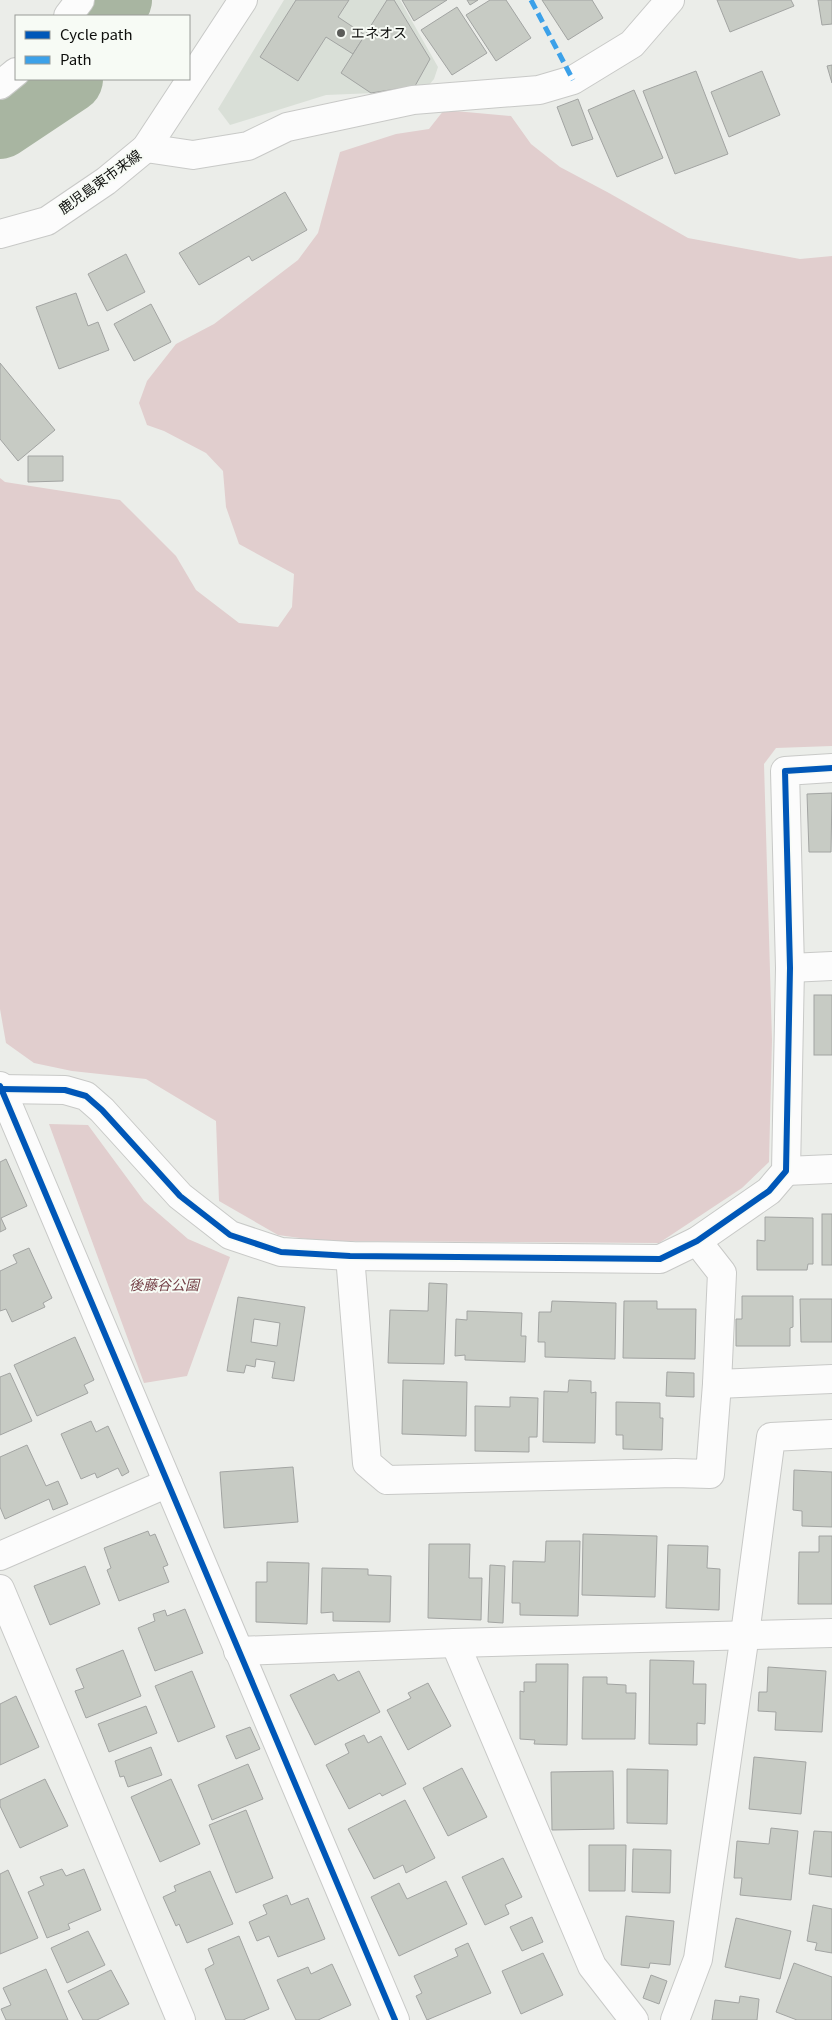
<svg xmlns="http://www.w3.org/2000/svg" width="832" height="2020" viewBox="0 0 832 2020" font-family="Georgia,'Noto Sans JP',serif">
<rect width="100%" height="100%" fill="#ebede9"/>
<path fill="#d9dfd7" d="M284 0H400L438 67 434 79 424 91 326 95 230 125 218 109Z"/>
<g fill="#e1cece">
<path d="M444 110 511 116 531 144 560 167 609 193 688 238 800 259 832 256V746L776 748 764 764 772 1040 769 1162 742 1188 659 1243 322 1241 278 1235 219 1201 216 1121 146 1079 72 1071 34 1063 6 1043 0 1009V478L5 482 120 500 176 556 196 590 239 623 278 627 292 607 294 574 239 544 226 507 223 471 206 453 164 431 147 425 139 403 147 381 176 344 214 324 298 260 318 233 340 152 396 134 429 129Z"/>
<path d="M49 1124 88 1125 144 1201 188 1239 230 1257 187 1376 144 1383Z"/>
</g>
<g fill="none" stroke-linecap="round" stroke-linejoin="round">
<g stroke="#a8b5a1" stroke-width="68">
<path d="M108 16 118 0"/>
<path d="M0 125 69 79"/>
</g>
</g>
<g fill="#c7cbc4" stroke="#a2a4a2" fill-rule="evenodd">
<path d="M296 0H349L338 17 365 35 353 54 326 37 298 81 260 57Z"/>
<path d="M387 0H394L430 59 415 86 371 93 341 73Z"/>
<path d="M402 0H447L414 21Z"/>
<path d="M467 0H478L470 5Z"/>
<path d="M490 0H506L531 38 496 61 466 15Z"/>
<path d="M542 0H592L603 18 568 40Z"/>
<path d="M717 0H791L794 6 730 32Z"/>
<path d="M818 0H832V24L822 25Z"/>
<path d="M457 7 487 53 452 75 421 30Z"/>
<path d="M832 65V83L827 66Z"/>
<path d="M696 71 728 154 675 174 643 91Z"/>
<path d="M762 71 780 115 729 137 711 92Z"/>
<path d="M634 90 663 158 617 177 588 110Z"/>
<path d="M578 99 593 139 572 146 557 107Z"/>
<path d="M285 192 307 230 252 261 249 256 199 285 179 253Z"/>
<path d="M126 254 145 292 107 311 88 274Z"/>
<path d="M76 293 88 326 98 322 109 350 59 369 36 307Z"/>
<path d="M151 304 171 342 134 361 114 324Z"/>
<path d="M0 363 55 430 18 461 0 439Z"/>
<path d="M28 456H63V481L28 482Z"/>
<path d="M832 793 831 852H809L807 794Z"/>
<rect x="814" y="995" width="18" height="60"/>
<path d="M6 1159 27 1206 1 1218 6 1229 0 1232V1162Z"/>
<rect x="822" y="1214" width="10" height="51"/>
<path d="M765 1217 813 1218V1264H808L807 1270H757V1240L765 1241Z"/>
<path d="M29 1248 52 1298 43 1303 45 1307 12 1322 6 1309 0 1311V1271L17 1263 13 1255Z"/>
<path d="M429 1283 447 1284 444 1364 388 1363 390 1310 428 1311Z"/>
<path d="M742 1296H793V1327L790 1328V1346H736V1319H742Z"/>
<path d="M238 1297 305 1307 294 1381 272 1378 275 1362 256 1359 255 1367 246 1365 244 1373 227 1371ZM254 1319 280 1323 277 1346 251 1342Z"/>
<path d="M800 1299H832V1342H801Z"/>
<path d="M552 1301 616 1303 615 1359 545 1357V1342H538L539 1312H551Z"/>
<path d="M624 1301H657V1309H696L695 1359 623 1358Z"/>
<path d="M467 1311 522 1313 521 1336H526L525 1362 465 1360V1355L455 1356 456 1319 467 1320Z"/>
<path d="M75 1337 94 1380 84 1385 88 1393 37 1416 14 1365Z"/>
<path d="M667 1372 694 1373V1397L666 1396Z"/>
<path d="M10 1373 32 1421 0 1435V1377Z"/>
<path d="M403 1380 467 1382 466 1436 402 1434Z"/>
<path d="M569 1380 591 1381V1393L596 1392 595 1443 543 1442 544 1391 568 1392Z"/>
<path d="M510 1397 538 1398 537 1437H529V1452L475 1451V1406L510 1407Z"/>
<path d="M616 1402 660 1403V1418H663L662 1450 623 1449V1435H616Z"/>
<path d="M91 1421 96 1432 108 1426 129 1472 122 1476 118 1468 97 1478 95 1473 81 1479 61 1434Z"/>
<path d="M27 1445 46 1486 58 1481 68 1504 53 1510 49 1499 5 1519 0 1507V1457Z"/>
<path d="M293 1467 298 1522 224 1528 220 1472Z"/>
<path d="M794 1470 832 1472V1527L802 1526V1511L793 1510Z"/>
<path d="M148 1531 150 1536 155 1534 168 1565 163 1567 169 1582 119 1601 107 1570 111 1568 104 1548Z"/>
<path d="M583 1534 657 1536 655 1597 582 1595Z"/>
<path d="M819 1536H832V1604H798L799 1552H819Z"/>
<path d="M546 1541H580L578 1616 520 1615V1603H512L513 1561 545 1562Z"/>
<path d="M429 1544H470L469 1578H482L481 1620 428 1618Z"/>
<path d="M668 1545 708 1546 707 1568 720 1569 719 1610 666 1608Z"/>
<path d="M267 1562 309 1563 307 1624 256 1622V1582H267Z"/>
<path d="M490 1565 505 1566 503 1623 488 1622Z"/>
<path d="M85 1566 100 1604 50 1625 34 1586Z"/>
<path d="M322 1568 368 1569V1575L391 1576 390 1622 333 1621V1612L321 1613Z"/>
<path d="M185 1609 203 1653 155 1671 138 1628 155 1621 153 1614 165 1610 167 1616Z"/>
<path d="M123 1650 141 1696 86 1718 75 1691 84 1688 76 1669Z"/>
<path d="M650 1660 694 1661 693 1684H706L705 1724 697 1723V1745L649 1744Z"/>
<path d="M536 1664H568L567 1745 534 1744 535 1740 520 1739V1691L524 1692V1682H536Z"/>
<path d="M768 1667 826 1671 822 1732 775 1730 776 1712 758 1711 759 1692H767Z"/>
<path d="M192 1671 215 1727 178 1742 155 1686Z"/>
<path d="M359 1671 380 1712 315 1745 290 1695 334 1674 338 1681Z"/>
<path d="M583 1677H607V1684L626 1685V1693H636L635 1739H582Z"/>
<path d="M428 1683 451 1726 408 1750 387 1710 411 1698 408 1693Z"/>
<path d="M16 1696 39 1747 0 1765V1704Z"/>
<path d="M146 1706 157 1733 109 1752 98 1724Z"/>
<path d="M250 1727 260 1749 236 1759 226 1736Z"/>
<path d="M364 1735 368 1743 381 1736 406 1784 382 1796 380 1793 349 1809 326 1765 349 1753 345 1744Z"/>
<path d="M151 1747 162 1775 128 1787 124 1776 120 1777 115 1761Z"/>
<path d="M754 1757 806 1762 801 1814 749 1809Z"/>
<path d="M248 1764 263 1799 212 1820 198 1785Z"/>
<path d="M462 1768 487 1817 448 1836 423 1788Z"/>
<path d="M627 1769 668 1770 667 1824 627 1823Z"/>
<path d="M613 1771 614 1829 552 1830 551 1772Z"/>
<path d="M45 1779 68 1826 20 1848 0 1806V1800Z"/>
<path d="M171 1779 200 1844 160 1862 131 1797Z"/>
<path d="M405 1800 435 1858 406 1873 403 1865 374 1879 348 1829Z"/>
<path d="M246 1810 273 1878 236 1893 209 1825Z"/>
<path d="M771 1828 798 1831 791 1900 740 1895 742 1878H734L737 1841 769 1844Z"/>
<path d="M814 1831 832 1832V1877L809 1874Z"/>
<path d="M589 1845H626L625 1891H589Z"/>
<path d="M633 1849 671 1850 670 1893 632 1892Z"/>
<path d="M503 1858 522 1897 505 1905 509 1914 485 1925 462 1877Z"/>
<path d="M62 1869 66 1876 84 1869 101 1910 68 1924 70 1929 47 1938 28 1892 44 1885 40 1877Z"/>
<path d="M8 1870 38 1938 0 1954V1874Z"/>
<path d="M210 1871 233 1924 187 1943 179 1924 176 1926 163 1897 176 1891 174 1886Z"/>
<path d="M446 1881 467 1924 399 1956 371 1897 399 1883 407 1899Z"/>
<path d="M287 1895 291 1905 308 1898 325 1939 278 1957 269 1936 257 1941 249 1922 267 1914 263 1905Z"/>
<path d="M813 1905 832 1909V1953L815 1950 817 1943 807 1941Z"/>
<path d="M626 1916 674 1921 670 1965 650 1963 649 1968 621 1965Z"/>
<path d="M532 1917 543 1942 522 1951 510 1927Z"/>
<path d="M736 1918 791 1931 780 1979 725 1967Z"/>
<path d="M88 1931 105 1965 67 1983 51 1948Z"/>
<path d="M239 1936 269 2009 243 2020H226L205 1969 214 1964 208 1949Z"/>
<path d="M468 1943 491 1993 427 2020 416 1996 422 1993 414 1976 458 1956 455 1949Z"/>
<path d="M543 1953 563 1995 521 2014 502 1971Z"/>
<path d="M794 1963 832 1977V2020H797L776 2012Z"/>
<path d="M332 1964 351 2005 318 2020H296L277 1980 308 1967 311 1974Z"/>
<path d="M46 1969 68 2020H6L1 2009 11 2005 3 1988Z"/>
<path d="M111 1970 129 2004 97 2020H83L68 1991Z"/>
<path d="M651 1975 667 1981 659 2004 643 1998Z"/>
<path d="M740 1996 759 1999 757 2020H712L715 2000 739 2003Z"/>
</g>
<g fill="none" stroke-linecap="round" stroke-linejoin="round">
<g stroke="#c8c9c7" stroke-width="30">
<g id="minor">
<path d="M68 16 80 0"/>
<path d="M0 85 16 72"/>
<path d="M146 148 193 155 248 146 287 127 413 100 539 90 573 80 632 44 670 0"/>
<path d="M790 968 832 966"/>
<path d="M0 1086 395 2020"/>
<path d="M1 1089 65 1090 86 1096 102 1110 180 1196 230 1235 281 1252 350 1256 660 1259 697 1241 769 1191 786 1171 790 968 785 771 832 768"/>
<path d="M786 1171 832 1169"/>
<path d="M350 1256 367 1463 387 1480 675 1473 710 1474 717 1384 722 1273 697 1241"/>
<path d="M717 1384 832 1379"/>
<path d="M0 1556 168 1483"/>
<path d="M0 1589 181 2020"/>
<path d="M455 1643 592 1966 634 2020"/>
<path d="M238 1651 455 1643 832 1633"/>
<path d="M675 2020 698 1959 745 1634 771 1437 832 1434"/>
</g>
</g>
<g stroke="#c8c9c7" stroke-width="30">
<path id="primary" d="M0 234 47 221 106 181 146 148 243 0"/>
</g>
<use href="#minor" stroke="#fcfcfc" stroke-width="28"/>
<use href="#primary" stroke="#fcfcfc" stroke-width="28"/>
<path stroke="#3ca1e9" stroke-width="5" stroke-dasharray="10 5" stroke-linecap="butt" d="M531 0 573 80"/>
<g stroke="#f7fbf5" stroke-width="9">
<g id="cycleway">
<path d="M0 1086 395 2020"/>
<path d="M1 1089 65 1090 86 1096 102 1110 180 1196 230 1235 281 1252 350 1256 660 1259 697 1241 769 1191 786 1171 790 968 785 771 832 768"/>
</g>
</g>
<use href="#cycleway" stroke="#0057b8" stroke-width="6"/>
</g>
<circle fill="#5b5c59" stroke="#f7fbf5" stroke-width="2" cx="341" cy="33" r="5"/>
<g text-anchor="middle" stroke-width="4" stroke-linejoin="round" paint-order="stroke">
<g font-size="14" fill="#0d0e0c" stroke="#f7fbf5" text-anchor="start">
<text x="351" y="38">エネオス</text>
</g>
<g font-size="14" fill="#0d0e0c" stroke="#f7fbf5">
<text transform="translate(100 182) rotate(-36)" y="5">鹿児島東市来線</text>
</g>
<g font-size="14" font-style="italic" fill="#744047" stroke="#f7fbf5">
<text x="164" y="1290">後藤谷公園</text>
</g>
</g>
<rect x="15" y="15" width="175" height="65" fill="#f7fbf5" stroke="#999c98"/>
<rect x="25" y="31" width="25" height="8" fill="#0057b8" stroke="#999c98"/>
<text x="60" y="40" font-size="15" fill="#0d0e0c">Cycle path</text>
<rect x="25" y="56" width="25" height="8" fill="#3ca1e9" stroke="#999c98"/>
<text x="60" y="65" font-size="15" fill="#0d0e0c">Path</text>
</svg>
